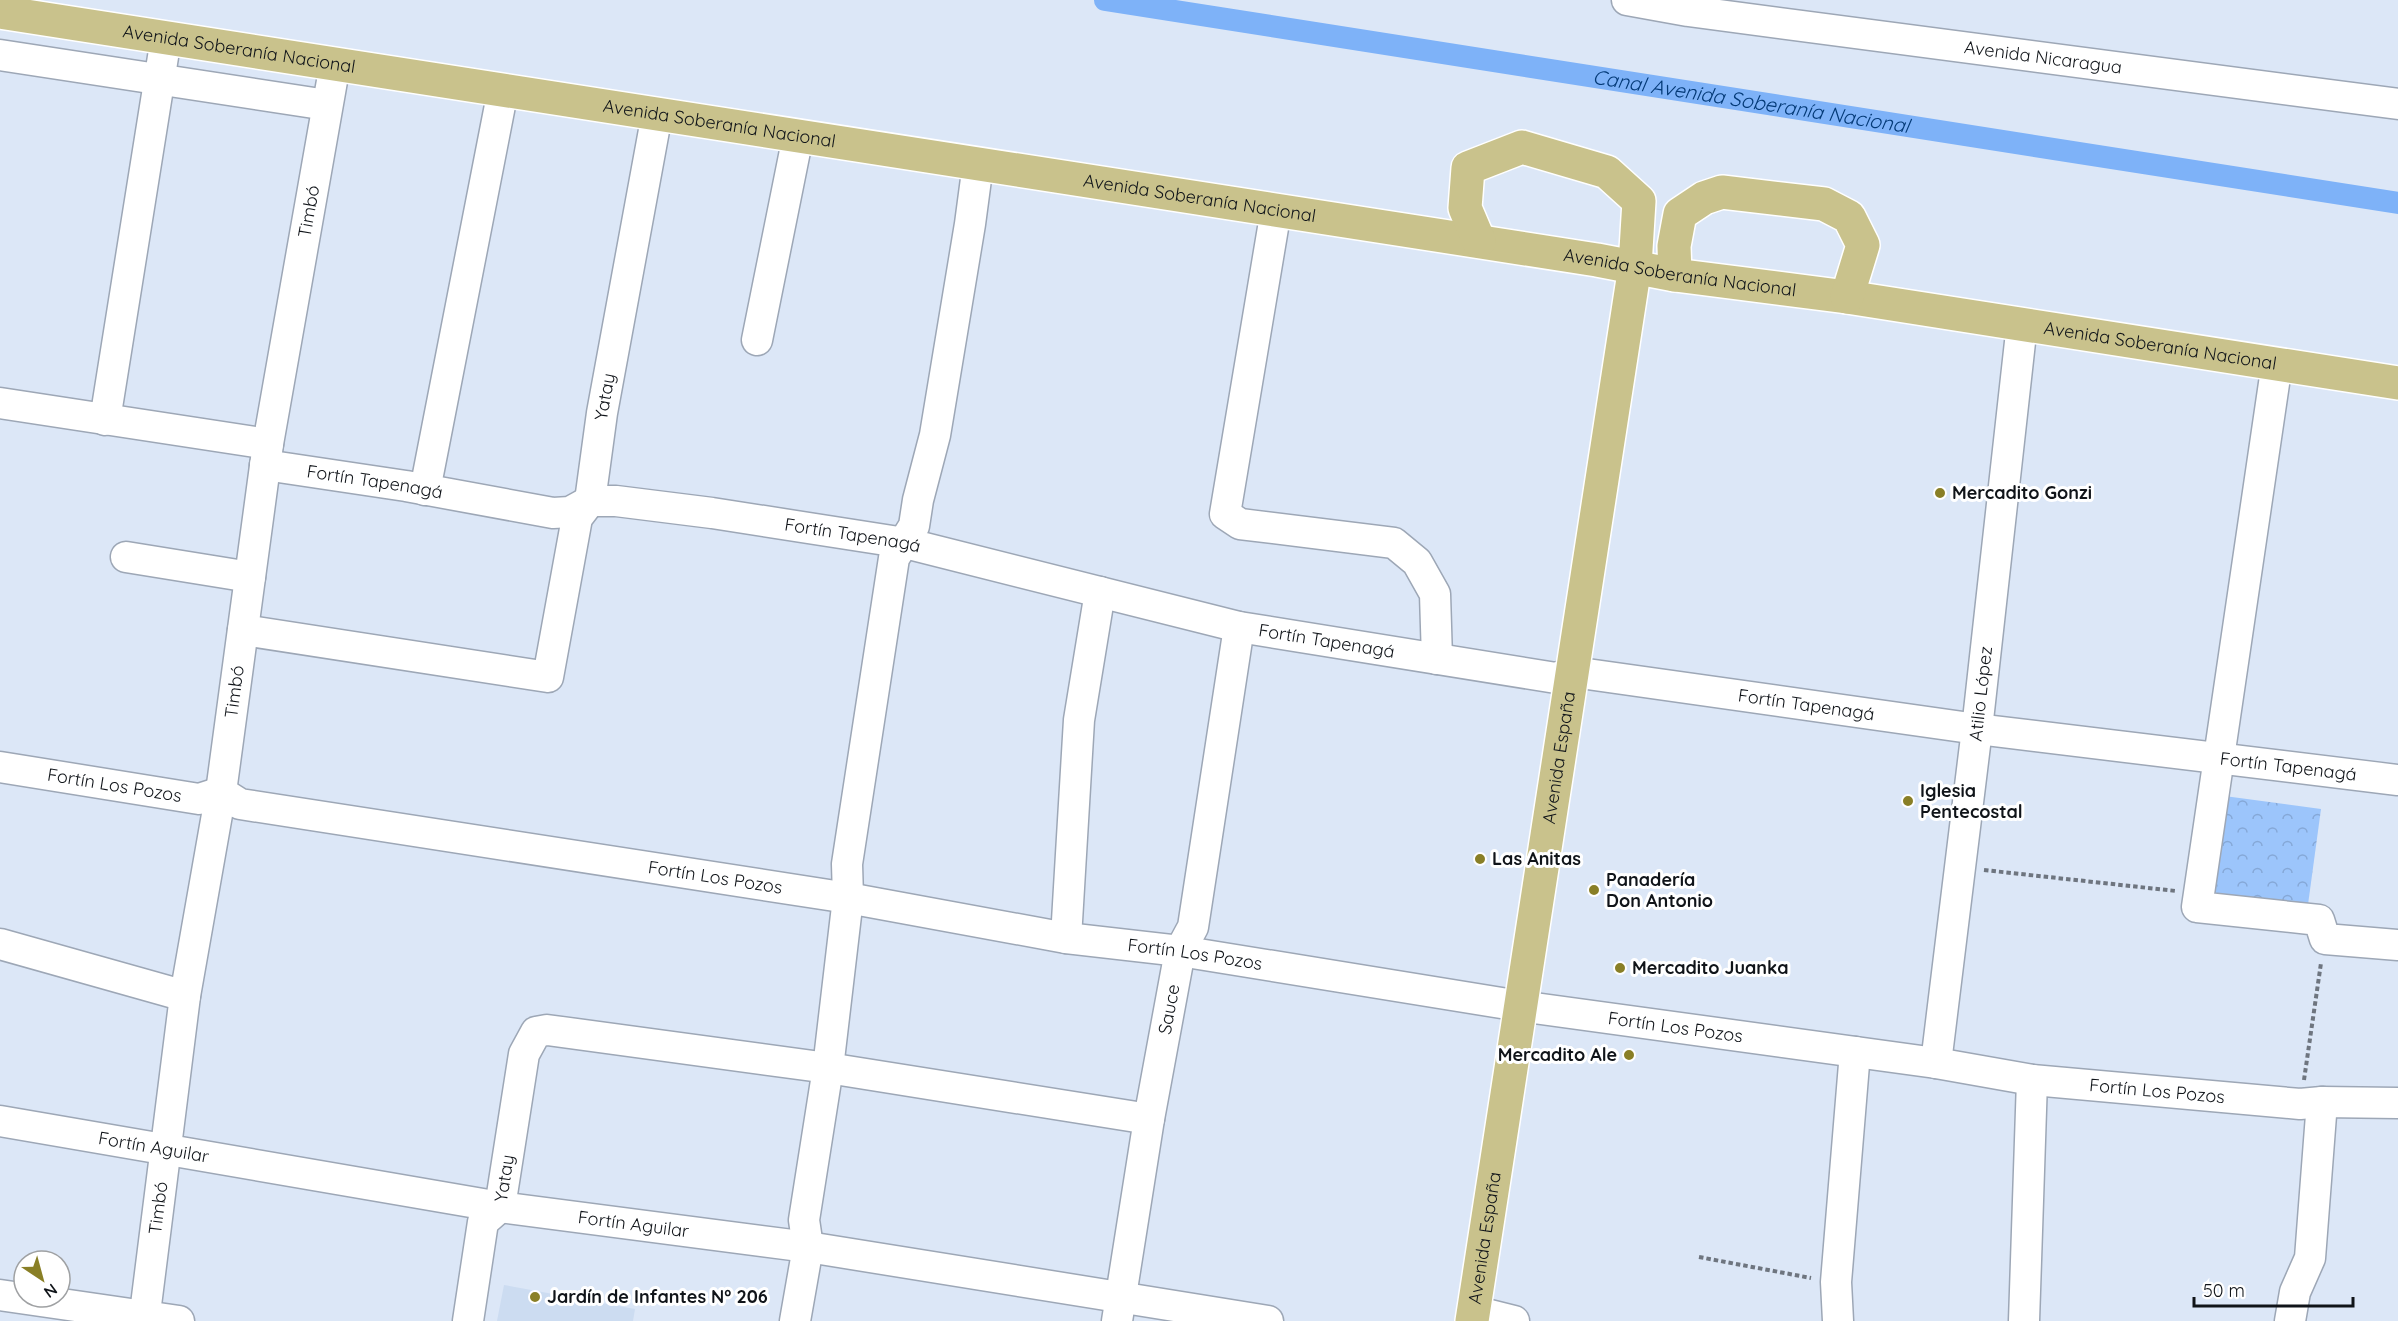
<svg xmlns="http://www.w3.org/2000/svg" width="2398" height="1321" viewBox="0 0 2398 1321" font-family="Quicksand,sans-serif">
<defs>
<pattern id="park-crowns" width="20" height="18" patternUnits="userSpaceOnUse" patternTransform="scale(1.5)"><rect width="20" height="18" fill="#9cc5fb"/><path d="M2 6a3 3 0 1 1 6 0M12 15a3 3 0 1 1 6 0" fill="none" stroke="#85a8d7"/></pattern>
</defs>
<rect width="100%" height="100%" fill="#dce7f7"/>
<path fill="#ccdcf1" d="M504 1285 635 1309 633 1321H497Z"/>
<path fill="url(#park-crowns)" d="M2217 795 2321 809 2307 912 2204 899Z"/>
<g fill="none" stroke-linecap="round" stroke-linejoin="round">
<path stroke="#7eb2f8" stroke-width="22" id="s1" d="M1105 0 2398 203"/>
<g stroke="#9da7b6" stroke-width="33">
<g id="minor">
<path id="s2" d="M1627 0 1688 11 2398 104"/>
<path d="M0 55 327 105"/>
<path d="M1276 210 1225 514 1240 524 1394 543 1417 562 1435 594 1437 659"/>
<path d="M757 340 798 136"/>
<path d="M2277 363 2197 907 2319 920 2325 939 2398 945"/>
<path d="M0 403 268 444"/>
<path d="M105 420 166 38"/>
<path id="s3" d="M265 465 406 486 553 513 570 512 590 501H616L712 513 905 543 1239 627 1556 678 1573 672 1977 729 2398 780"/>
<path d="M425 490 503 90"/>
<path d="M126 557 250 577"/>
<path id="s4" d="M243 630 548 677 577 518 590 501 602 413 657 114"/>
<path id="s5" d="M0 767 199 799 221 792 240 804 848 898 1066 938 1180 951 1520 1006 1936 1063 2032 1080 2300 1104 2322 1102 2398 1103"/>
<path d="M1066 938 1079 720 1100 592"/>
<path d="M0 944 185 996"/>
<path id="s6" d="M1936 1063 1977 729 2022 324"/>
<path id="s7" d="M0 1121 500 1207 808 1247 1268 1321"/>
<path d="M0 1295 179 1321"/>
<path d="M1474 1311 1514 1321"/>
<path id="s8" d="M144 1321 185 996 221 792 268 444 335 64"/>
<path id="s9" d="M468 1321 483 1222 500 1207 524 1054 536 1032 547 1030 828 1068 1149 1119"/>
<path d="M795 1321 808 1247 804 1220 828 1068 848 898 847 864 894 558 914 526 918 500 935 435 970 224 978 164"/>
<path id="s10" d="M1117 1321 1149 1119 1180 951 1193 927 1239 627"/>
<path d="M1838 1321 1836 1282 1855 1052"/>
<path d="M2024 1321 2032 1080"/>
<path d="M2290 1321 2295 1292 2310 1258 2322 1102"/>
</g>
</g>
<g stroke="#fff" stroke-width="36">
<g id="major">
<path id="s11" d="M0 12 1597 260 1675 275 1847 297 2398 383"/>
<path d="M1675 275 1674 246 1680 214 1704 198 1722 192 1824 204 1849 217 1863 245 1847 297"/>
<path id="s12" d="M1472 1321 1635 266 1639 201 1607 172 1522 147 1468 168 1465 208 1479 241"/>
</g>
</g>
<g stroke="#6e757f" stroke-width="4" stroke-dasharray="4.5 3" stroke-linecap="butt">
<path d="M1984 870 2176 891"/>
<path d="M2304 1080 2321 963"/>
<path d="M1699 1257 1811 1278"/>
</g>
<use href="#minor" stroke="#fff" stroke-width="30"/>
<use href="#major" stroke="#c9c28c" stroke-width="33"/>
</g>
<g fill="#897f26" stroke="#fff" stroke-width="2">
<circle cx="1940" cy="493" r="6"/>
<circle cx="1908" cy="801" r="6"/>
<circle cx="1480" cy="859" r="6"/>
<circle cx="1594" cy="890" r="6"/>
<circle cx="1620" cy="968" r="6"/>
<circle cx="1629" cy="1055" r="6"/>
<circle cx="535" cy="1297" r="6"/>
</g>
<g text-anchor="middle" stroke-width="6" stroke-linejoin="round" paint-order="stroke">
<g font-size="18" fill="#101419" stroke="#fff">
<text dy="6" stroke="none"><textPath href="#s11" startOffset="242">Avenida Soberanía Nacional</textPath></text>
<text dy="6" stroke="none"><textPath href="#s2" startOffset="420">Avenida Nicaragua</textPath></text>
<text dy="6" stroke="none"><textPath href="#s11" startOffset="728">Avenida Soberanía Nacional</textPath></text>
<text dy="6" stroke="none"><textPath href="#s11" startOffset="1214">Avenida Soberanía Nacional</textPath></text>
<text dy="6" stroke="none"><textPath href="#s8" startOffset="1122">Timbó</textPath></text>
<text dy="6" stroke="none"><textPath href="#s11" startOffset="1700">Avenida Soberanía Nacional</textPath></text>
<text dy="6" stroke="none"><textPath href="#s11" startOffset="2186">Avenida Soberanía Nacional</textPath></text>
<text dy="6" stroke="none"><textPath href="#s4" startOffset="597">Yatay</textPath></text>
<text dy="6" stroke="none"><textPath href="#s3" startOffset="111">Fortín Tapenagá</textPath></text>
<text dy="6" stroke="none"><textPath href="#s3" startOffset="597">Fortín Tapenagá</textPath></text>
<text dy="6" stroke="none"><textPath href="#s3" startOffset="1083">Fortín Tapenagá</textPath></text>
<text dy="6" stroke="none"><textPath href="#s8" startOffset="636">Timbó</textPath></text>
<text dy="6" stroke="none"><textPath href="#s6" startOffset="372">Atilio López</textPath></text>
<text dy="6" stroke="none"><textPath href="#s3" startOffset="1569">Fortín Tapenagá</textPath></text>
<text dy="6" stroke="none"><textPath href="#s12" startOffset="570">Avenida España</textPath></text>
<text dy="6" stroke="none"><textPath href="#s3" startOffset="2055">Fortín Tapenagá</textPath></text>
<text dy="6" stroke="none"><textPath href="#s5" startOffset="116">Fortín Los Pozos</textPath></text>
<text dy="6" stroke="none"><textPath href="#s5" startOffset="728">Fortín Los Pozos</textPath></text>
<text dy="6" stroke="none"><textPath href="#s5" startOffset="1214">Fortín Los Pozos</textPath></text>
<text dy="6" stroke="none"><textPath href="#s10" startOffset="316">Sauce</textPath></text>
<text dy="6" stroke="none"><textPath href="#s5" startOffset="1700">Fortín Los Pozos</textPath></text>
<text dy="6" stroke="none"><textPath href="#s5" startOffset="2186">Fortín Los Pozos</textPath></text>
<text dy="6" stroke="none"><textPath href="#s7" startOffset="156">Fortín Aguilar</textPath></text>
<text dy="6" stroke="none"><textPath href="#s9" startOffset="152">Yatay</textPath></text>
<text dy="6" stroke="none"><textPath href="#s8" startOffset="114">Timbó</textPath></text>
<text dy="6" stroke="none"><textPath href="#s7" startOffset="642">Fortín Aguilar</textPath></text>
<text dy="6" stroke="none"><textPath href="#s12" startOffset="84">Avenida España</textPath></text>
</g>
<g font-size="18" font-weight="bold" fill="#101419" stroke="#fff" text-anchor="start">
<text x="1952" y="499">Mercadito Gonzi</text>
<text x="1920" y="797">Iglesia<tspan x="1920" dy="21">Pentecostal</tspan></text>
<text x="1492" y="865">Las Anitas</text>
<text x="1606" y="886">Panadería<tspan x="1606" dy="21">Don Antonio</tspan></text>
<text x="1632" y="974">Mercadito Juanka</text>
<text x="1617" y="1061" text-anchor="end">Mercadito Ale</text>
<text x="547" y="1303">Jardín de Infantes N° 206</text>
</g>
<g font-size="20" font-style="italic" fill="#043a77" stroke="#fff">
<text dy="7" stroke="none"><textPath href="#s1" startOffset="654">Canal Avenida Soberanía Nacional</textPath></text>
</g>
</g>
<g transform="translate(42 1279) rotate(144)"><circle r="28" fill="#ffffff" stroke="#9fa1a3" stroke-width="1.5"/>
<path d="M0-4.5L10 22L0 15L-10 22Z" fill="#897f26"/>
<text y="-9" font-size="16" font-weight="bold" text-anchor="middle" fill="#101419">N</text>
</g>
<path d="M2194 1297v9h159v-9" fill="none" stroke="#101419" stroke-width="3"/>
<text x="2203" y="1297" font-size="18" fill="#101419" stroke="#ffffff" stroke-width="4.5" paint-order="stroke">50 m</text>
</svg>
